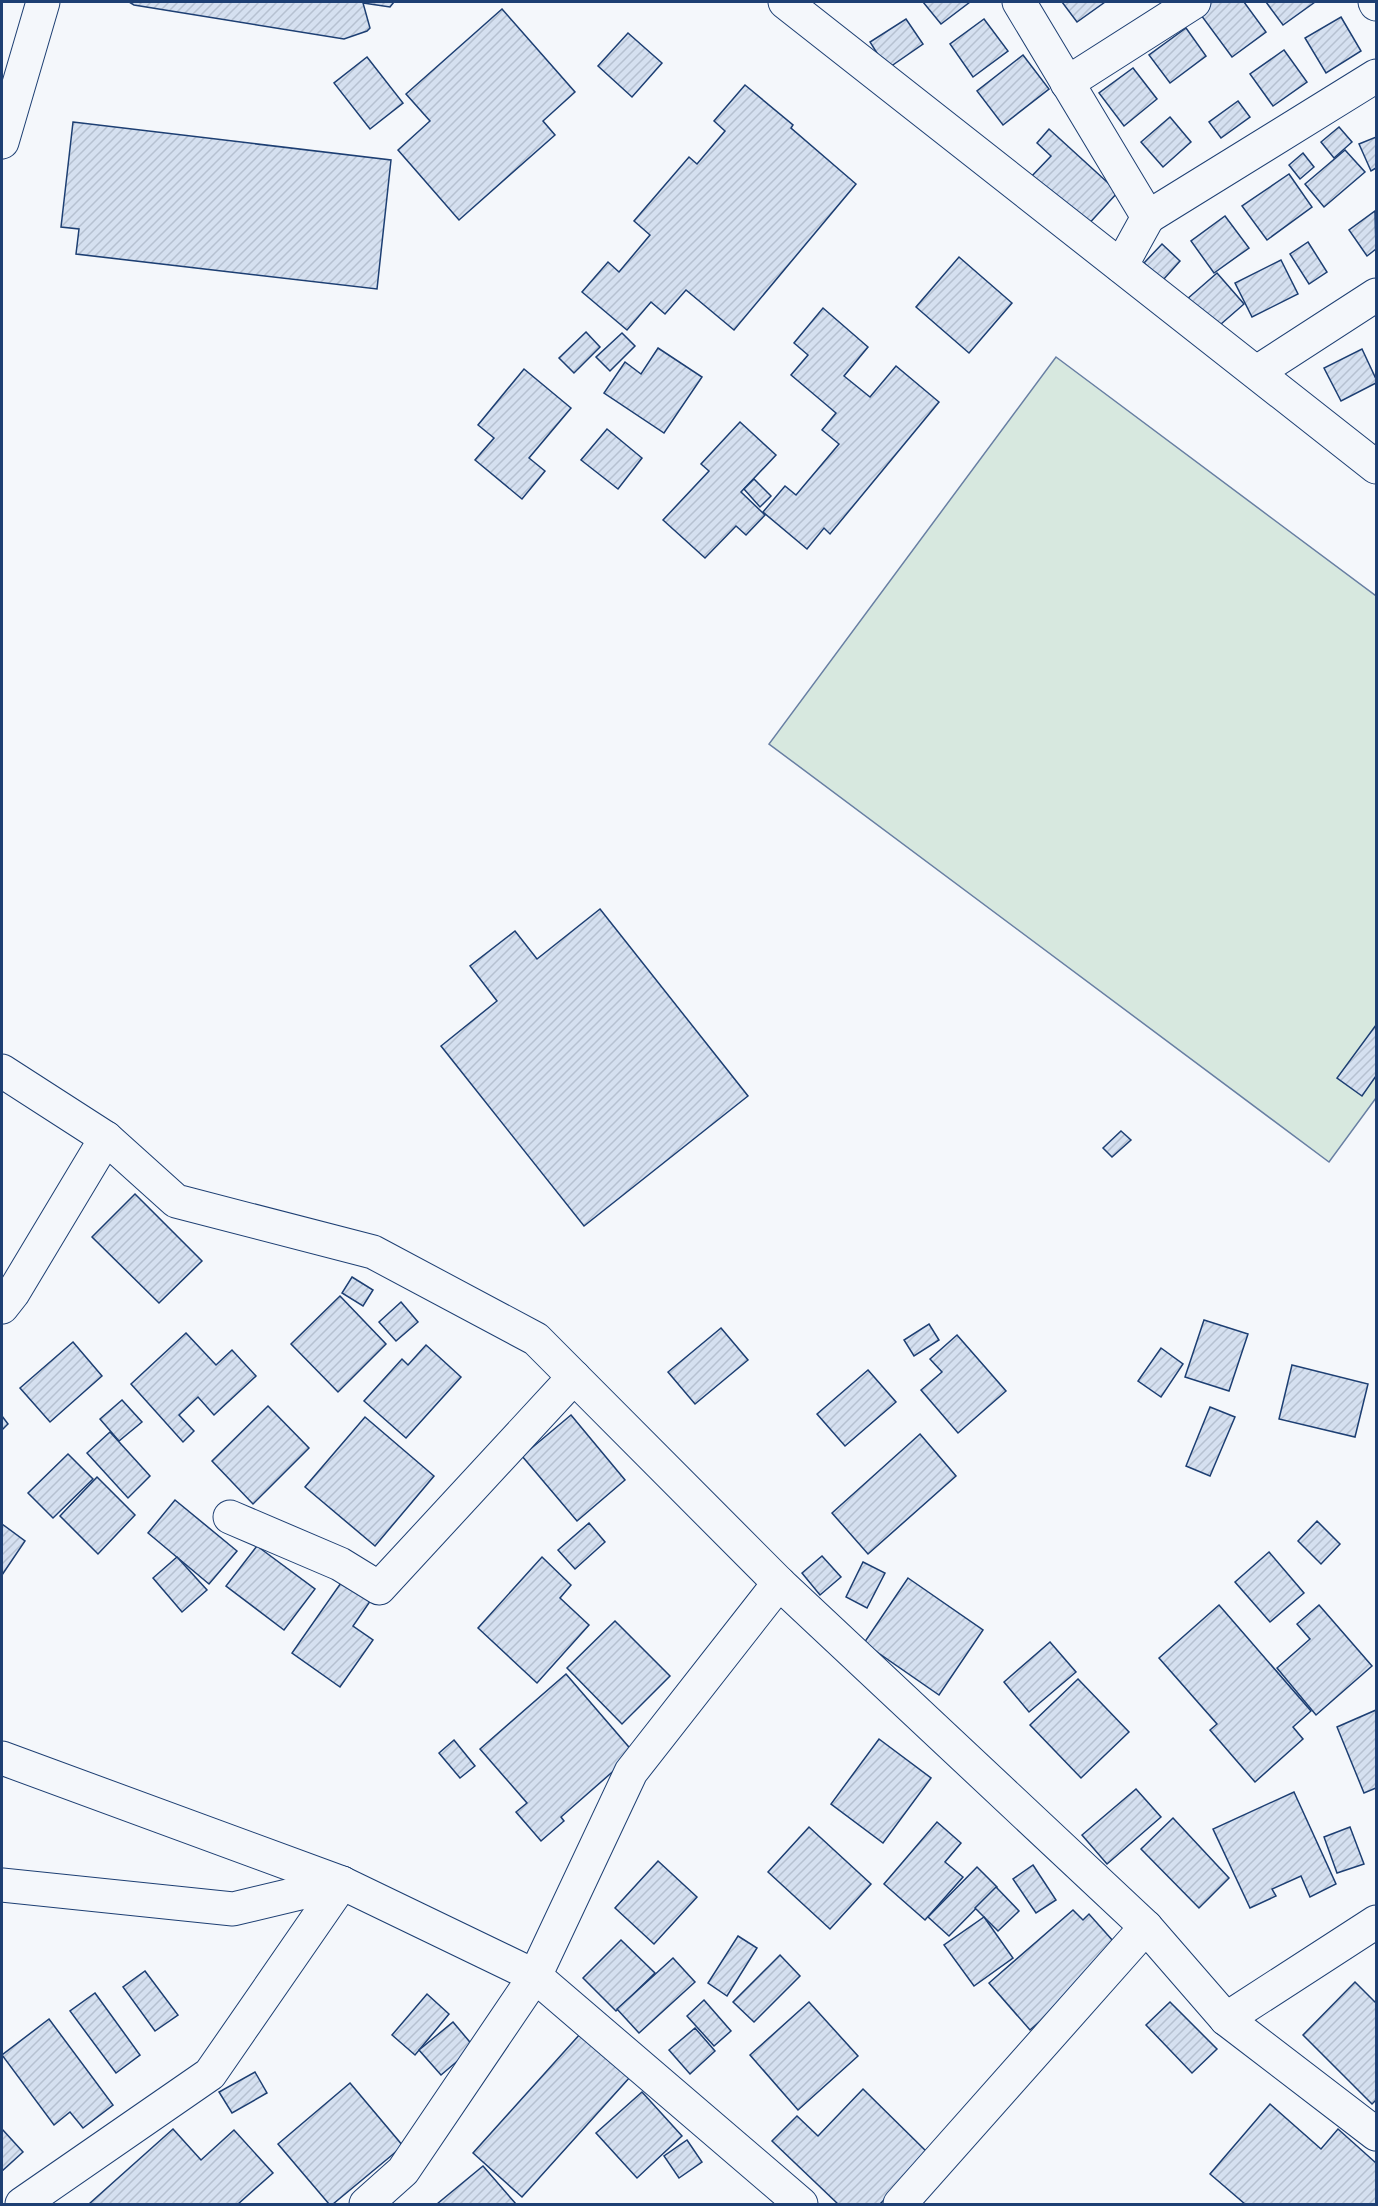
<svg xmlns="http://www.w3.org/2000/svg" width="1378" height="2206" viewBox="0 0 1378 2206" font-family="Manrope,sans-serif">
<defs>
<pattern id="building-hatch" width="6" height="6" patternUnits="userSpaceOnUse" patternTransform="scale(1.5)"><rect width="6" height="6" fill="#d5e0f0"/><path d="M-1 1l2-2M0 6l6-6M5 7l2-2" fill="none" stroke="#b6c1d1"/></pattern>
</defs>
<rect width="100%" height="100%" fill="#f4f7fb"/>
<path fill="#d7e8df" stroke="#687fa3" stroke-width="1.5" d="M1056 357 1376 596V1098L1329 1162 769 744Z"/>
<g fill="url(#building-hatch)" stroke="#1d3f73" stroke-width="1.5">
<path d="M129 2H394L390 7 363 3 370 28 367 31 344 39 134 5Z"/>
<path d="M923 2H970L941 24Z"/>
<path d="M1062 2H1105L1077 22Z"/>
<path d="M1210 2H1244L1266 32 1232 57 1198 11Z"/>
<path d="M1266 2H1315L1283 25Z"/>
<path d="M502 9 575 92 543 121 555 135 459 220 398 150 430 121 406 94Z"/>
<path d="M1341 17 1361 51 1326 73 1305 38Z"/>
<path d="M906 19 923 44 887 69 870 42Z"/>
<path d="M984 19 1008 51 973 77 950 44Z"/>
<path d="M1186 28 1206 56 1170 83 1149 55Z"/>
<path d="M628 33 662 63 632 97 598 66Z"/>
<path d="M1284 50 1307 82 1273 106 1250 74Z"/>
<path d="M1023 55 1049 89 1003 125 977 91Z"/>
<path d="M367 57 403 103 370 129 334 83Z"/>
<path d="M1133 68 1157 99 1124 126 1099 93Z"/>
<path d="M745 85 793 125 791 128 856 184 734 330 686 290 665 314 651 302 627 330 582 292 608 262 619 272 650 235 634 221 689 157 697 164 725 131 714 121Z"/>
<path d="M1238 101 1250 117 1221 138 1209 122Z"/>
<path d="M1170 117 1191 142 1163 167 1141 142Z"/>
<path d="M73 122 391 160 377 289 76 254 79 229 61 227Z"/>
<path d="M1339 127 1352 142 1334 158 1321 142Z"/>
<path d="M1049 129 1118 192 1085 228 1030 178 1051 156 1037 143Z"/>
<path d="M1376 137V168L1371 171 1359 144Z"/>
<path d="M1345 150 1365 172 1324 207 1305 184Z"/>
<path d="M1303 153 1314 167 1300 179 1289 165Z"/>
<path d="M1289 174 1312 207 1267 240 1242 206Z"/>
<path d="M1375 211 1376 249 1367 256 1349 230Z"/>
<path d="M1225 216 1249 248 1214 273 1191 241Z"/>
<path d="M1308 242 1327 272 1309 284 1290 254Z"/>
<path d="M1162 244 1180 261 1163 280 1144 263Z"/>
<path d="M959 257 1012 303 969 353 916 307Z"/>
<path d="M1281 260 1298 294 1252 317 1235 283Z"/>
<path d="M1217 273 1244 304 1213 331 1186 300Z"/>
<path d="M823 308 868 347 844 376 870 397 896 366 939 402 830 534 824 528 807 549 763 512 785 486 796 495 839 444 822 430 836 413 791 375 808 355 794 343Z"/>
<path d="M586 332 600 347 574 373 559 358Z"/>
<path d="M622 333 635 346 610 371 596 357Z"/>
<path d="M658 348 702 377 664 433 604 393 625 362 641 374Z"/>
<path d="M1362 349 1376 379V383L1341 401 1324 368Z"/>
<path d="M524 369 571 408 529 458 545 471 522 499 475 460 494 438 478 425Z"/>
<path d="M740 422 776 455 741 492 765 515 746 535 736 526 705 558 663 520 709 471 701 464Z"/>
<path d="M607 429 642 458 618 489 581 460Z"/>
<path d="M754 479 771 496 760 507 744 489Z"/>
<path d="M600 909 748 1096 584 1226 441 1046 497 1001 470 966 515 931 537 959Z"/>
<path d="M1376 1025V1076L1362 1096 1337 1078Z"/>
<path d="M1121 1131 1131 1140 1112 1157 1103 1148Z"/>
<path d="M135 1194 202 1261 159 1303 92 1237Z"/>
<path d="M352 1277 373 1290 363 1306 342 1293Z"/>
<path d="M340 1296 386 1344 338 1392 291 1344Z"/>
<path d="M401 1302 418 1322 396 1341 379 1322Z"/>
<path d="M1204 1320 1248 1334 1229 1391 1185 1377Z"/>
<path d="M929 1324 939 1340 914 1356 904 1340Z"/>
<path d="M721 1328 748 1360 695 1404 668 1372Z"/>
<path d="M186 1333 216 1365 232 1350 256 1376 214 1415 198 1397 179 1415 194 1431 183 1442 131 1384Z"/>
<path d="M957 1335 1006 1391 958 1433 921 1390 942 1372 930 1359Z"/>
<path d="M73 1342 102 1376 50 1422 20 1388Z"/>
<path d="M426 1345 461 1377 406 1438 364 1401 402 1359 408 1365Z"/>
<path d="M1161 1348 1183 1364 1161 1397 1138 1381Z"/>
<path d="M1292 1365 1368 1384 1355 1437 1279 1419Z"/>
<path d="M868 1370 896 1402 845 1446 817 1414Z"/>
<path d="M122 1400 142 1422 119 1441 100 1419Z"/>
<path d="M268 1406 309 1448 253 1504 212 1461Z"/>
<path d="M1210 1407 1235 1417 1210 1476 1186 1466Z"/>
<path d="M571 1415 625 1480 577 1521 522 1456Z"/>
<path d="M2 1416 8 1424 2 1430Z"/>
<path d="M365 1417 434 1476 375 1546 305 1487Z"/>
<path d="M110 1432 150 1476 128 1498 87 1453Z"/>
<path d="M920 1434 956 1476 868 1554 832 1513Z"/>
<path d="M68 1454 93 1479 53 1518 28 1493Z"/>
<path d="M97 1477 135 1515 98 1554 60 1516Z"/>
<path d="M175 1500 237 1551 209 1584 148 1533Z"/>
<path d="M1317 1521 1340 1544 1321 1564 1298 1541Z"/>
<path d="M589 1523 605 1542 575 1569 558 1550Z"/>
<path d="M2 1524 25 1541 2 1575Z"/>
<path d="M257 1546 315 1589 284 1630 226 1586Z"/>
<path d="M1269 1552 1304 1593 1270 1622 1235 1582Z"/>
<path d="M822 1556 841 1577 820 1595 802 1573Z"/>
<path d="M177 1557 207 1590 182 1612 153 1578Z"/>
<path d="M542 1557 571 1585 560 1598 589 1625 537 1683 478 1628Z"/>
<path d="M863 1562 885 1573 867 1608 846 1597Z"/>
<path d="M908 1578 983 1630 939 1695 864 1643Z"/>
<path d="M343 1580 371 1600 353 1626 373 1640 340 1687 292 1653Z"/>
<path d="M1219 1605 1311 1711 1293 1727 1303 1739 1255 1782 1210 1730 1217 1724 1159 1658Z"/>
<path d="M1319 1605 1372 1666 1316 1715 1277 1668 1310 1639 1297 1624Z"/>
<path d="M615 1621 670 1676 622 1724 567 1668Z"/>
<path d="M1050 1642 1076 1672 1029 1712 1004 1682Z"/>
<path d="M566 1674 634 1753 561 1817 564 1821 541 1841 516 1812 527 1803 480 1749Z"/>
<path d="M1078 1679 1129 1732 1081 1778 1030 1725Z"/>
<path d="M1376 1710V1788L1364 1793 1337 1727Z"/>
<path d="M879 1739 931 1778 883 1843 831 1804Z"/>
<path d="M454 1740 475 1766 460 1778 439 1753Z"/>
<path d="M1136 1789 1161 1817 1107 1864 1082 1835Z"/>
<path d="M1294 1792 1336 1884 1310 1897 1301 1876 1272 1889 1276 1896 1250 1908 1213 1829Z"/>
<path d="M1173 1818 1229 1878 1199 1908 1141 1849Z"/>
<path d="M937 1822 961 1843 945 1862 963 1877 925 1920 884 1884Z"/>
<path d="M809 1827 871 1884 830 1929 768 1872Z"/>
<path d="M1350 1827 1364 1864 1337 1873 1324 1837Z"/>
<path d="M658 1861 697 1897 654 1944 615 1908Z"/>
<path d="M1033 1865 1056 1900 1036 1913 1013 1879Z"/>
<path d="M977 1867 997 1887 949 1936 928 1917Z"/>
<path d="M996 1887 1019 1911 998 1931 975 1908Z"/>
<path d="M1073 1910 1083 1920 1089 1914 1122 1951 1030 2030 989 1983Z"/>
<path d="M984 1917 1013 1958 974 1986 944 1945Z"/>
<path d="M738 1936 757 1948 727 1996 708 1983Z"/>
<path d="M621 1940 655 1973 616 2011 583 1978Z"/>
<path d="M780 1955 800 1976 754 2022 733 2002Z"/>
<path d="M673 1958 695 1982 639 2033 617 2009Z"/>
<path d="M145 1971 178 2015 155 2031 123 1987Z"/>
<path d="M1355 1982 1376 2003V2100L1372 2104 1303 2035Z"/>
<path d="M95 1993 140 2055 116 2073 70 2011Z"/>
<path d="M427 1994 449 2014 415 2055 392 2035Z"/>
<path d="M704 2000 731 2031 714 2046 687 2016Z"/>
<path d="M809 2002 858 2056 798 2110 750 2055Z"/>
<path d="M1170 2002 1217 2049 1192 2073 1146 2025Z"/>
<path d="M49 2019 113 2105 83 2128 70 2112 54 2125 2 2055Z"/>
<path d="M453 2022 474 2047 441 2075 419 2050Z"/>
<path d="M695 2028 715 2051 690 2074 669 2050Z"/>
<path d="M581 2033 630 2077 522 2197 473 2153Z"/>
<path d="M255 2072 267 2093 232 2113 219 2092Z"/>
<path d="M350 2083 403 2146 333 2204H329L278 2144Z"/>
<path d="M863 2089 929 2154 880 2204H838L772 2141 797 2116 818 2136Z"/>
<path d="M642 2092 682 2136 637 2178 596 2133Z"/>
<path d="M1270 2104 1321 2149 1338 2129 1376 2163V2204H1245L1210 2174Z"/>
<path d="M2 2129 23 2152 2 2171Z"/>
<path d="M173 2129 201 2160 234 2130 273 2173 238 2204H89Z"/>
<path d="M687 2140 702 2162 679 2178 664 2156Z"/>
<path d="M483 2166 516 2204H437Z"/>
</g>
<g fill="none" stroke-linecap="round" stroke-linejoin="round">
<g stroke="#1d3f73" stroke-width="35">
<g id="minor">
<path d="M785 2 1376 467"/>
<path d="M1019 2 1148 217 1121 266"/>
<path d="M1375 2 1376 4"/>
<path d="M1067 83 1194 2"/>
<path d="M2 142 43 2"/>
<path d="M1148 217 1376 76"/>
<path d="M1257 372 1376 295"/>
<path d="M2 1071 106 1138 176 1201 373 1252 536 1339 779 1583 1146 1927 900 2204"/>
<path d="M2 1307 13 1293 106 1138"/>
<path d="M230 1517 340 1564 379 1588 574 1377"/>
<path d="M779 1583 631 1772 535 1976 801 2204"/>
<path d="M2 1758 342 1883"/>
<path d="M2 1885 233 1909 342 1883"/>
<path d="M1146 1927 1226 2019 1376 2134"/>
<path d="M1226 2019 1376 1922"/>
<path d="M22 2204 210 2074 342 1883 535 1976 403 2171 366 2204"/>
</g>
</g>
<use href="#minor" stroke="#f4f7fb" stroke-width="33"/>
</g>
<rect width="1378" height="2206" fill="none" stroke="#1d3f73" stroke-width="6"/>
</svg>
